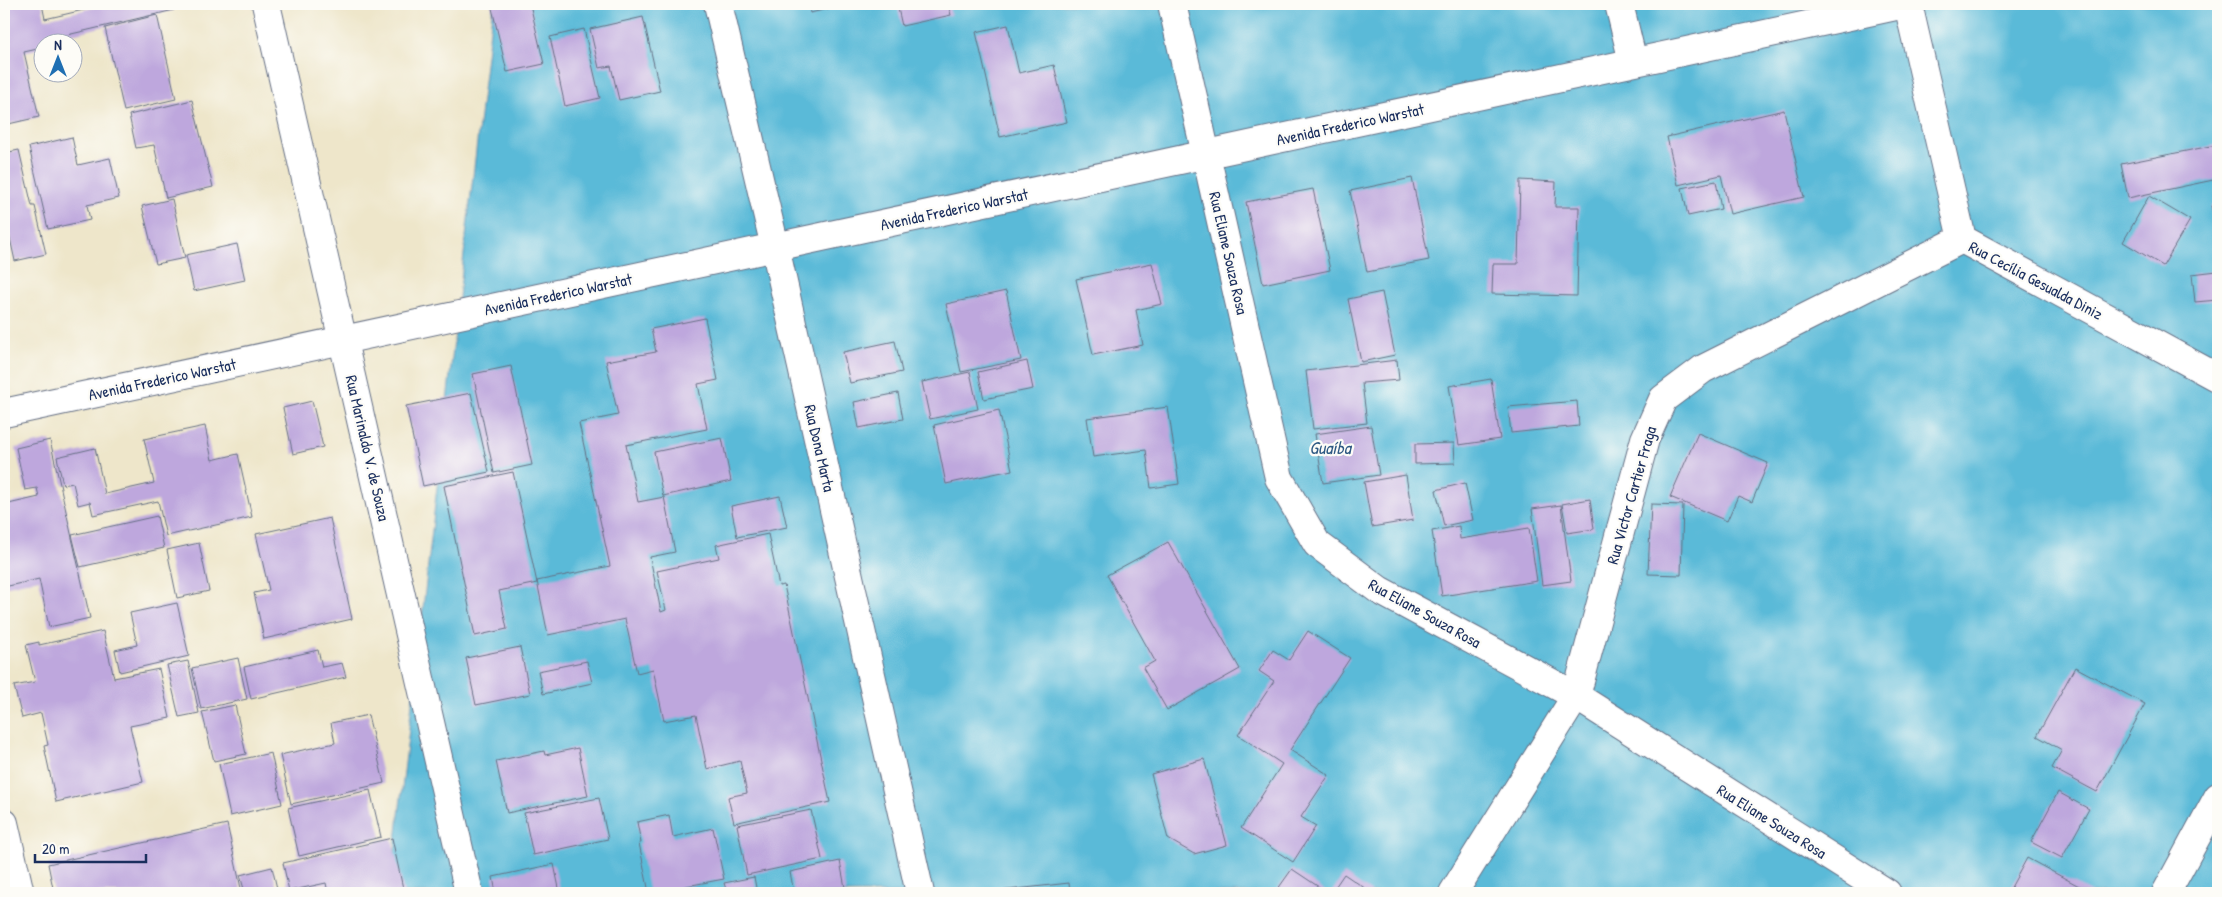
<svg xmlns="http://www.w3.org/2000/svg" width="2222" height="897" viewBox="0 0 2222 897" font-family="'Patrick Hand',sans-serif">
<rect width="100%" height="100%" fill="#fdfcf7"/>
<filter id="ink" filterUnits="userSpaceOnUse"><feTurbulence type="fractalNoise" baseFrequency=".02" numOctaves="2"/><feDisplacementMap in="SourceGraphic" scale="10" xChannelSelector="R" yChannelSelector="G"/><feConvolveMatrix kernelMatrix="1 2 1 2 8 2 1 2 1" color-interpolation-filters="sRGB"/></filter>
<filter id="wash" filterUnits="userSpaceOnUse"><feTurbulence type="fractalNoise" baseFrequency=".0096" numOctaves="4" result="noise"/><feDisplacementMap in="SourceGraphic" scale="20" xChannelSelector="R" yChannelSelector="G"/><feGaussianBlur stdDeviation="1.12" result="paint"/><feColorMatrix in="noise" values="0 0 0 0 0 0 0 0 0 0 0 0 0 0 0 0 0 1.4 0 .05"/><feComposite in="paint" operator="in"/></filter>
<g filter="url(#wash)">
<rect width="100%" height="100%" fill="#eee6ca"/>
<path fill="#5abad8" stroke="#3a749b" d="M493 4H2218V893H390Z"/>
<g id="blocks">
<g fill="#bea7dd">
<path d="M4 4H42L45 19 109 4H172L174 10 50 39 51 42H42V48L24 52 39 117 4 125Z"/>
<path d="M491 4H530L544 64 507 72Z"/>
<path d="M808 4H846V5L810 13Z"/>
<path d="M897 4H948L951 15 902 26Z"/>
<path d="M157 15 176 99 124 111 105 28Z"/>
<path d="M643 17 660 91 619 100 611 66 599 68 590 29Z"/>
<path d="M1008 25 1019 73 1054 65 1067 122 1000 137 976 32Z"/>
<path d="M584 29 600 98 565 106 550 37Z"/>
<path d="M192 100 213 187 166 198 154 145 136 148 129 115Z"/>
<path d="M1784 110 1804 197 1730 214 1721 175 1678 185 1667 137Z"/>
<path d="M72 137 78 165 110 158 119 198 87 205 90 220 48 229 29 147Z"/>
<path d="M2216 145 2218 158V179L2128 198 2121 164Z"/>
<path d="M19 150 32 206H35L46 254 15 261 4 211V153Z"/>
<path d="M1412 178 1429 260 1367 272 1350 191Z"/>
<path d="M1520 180 1556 182 1555 207H1579L1577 296 1492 294 1493 264H1518Z"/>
<path d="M1716 181 1721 209 1688 216 1682 188Z"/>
<path d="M1313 189 1330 270 1263 284 1246 202Z"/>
<path d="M2149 196 2190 220 2163 266 2123 242Z"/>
<path d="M172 199 185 258 156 264 142 206Z"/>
<path d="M2218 204V231L2211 206Z"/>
<path d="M237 244 245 280 194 291 186 255Z"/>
<path d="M1152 263 1162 304 1136 310 1143 345 1093 355 1076 279Z"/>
<path d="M2217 271 2218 300 2195 302 2192 274Z"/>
<path d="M1006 291 1021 360 961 372 946 304Z"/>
<path d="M1382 292 1395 355 1361 362 1348 299Z"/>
<path d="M705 318 718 380 698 384 707 429 626 445 638 502 664 497 675 552 650 557 661 612 666 610 657 571 719 558 716 545 768 534 779 586 784 585 830 802 734 823 728 797 747 793 740 761 707 769 696 715 664 721 653 669 637 673 625 619 548 635 537 581 610 566 579 423 618 415 606 361 656 352 651 329Z"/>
<path d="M895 341 902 372 850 383 843 352Z"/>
<path d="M1397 360 1399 380 1362 383 1367 423 1313 429 1306 371Z"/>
<path d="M1027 361 1033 389 984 399 978 372Z"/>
<path d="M511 366 532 465 494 473 473 374Z"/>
<path d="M970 372 978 409 930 419 922 382Z"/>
<path d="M1491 379 1500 439 1459 445 1449 386Z"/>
<path d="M471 393 489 472 423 486 406 406Z"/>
<path d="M898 393 903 419 859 428 854 402Z"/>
<path d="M312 401 323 447 293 454 283 408Z"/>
<path d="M1577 401 1579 426 1511 433 1508 407Z"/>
<path d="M1168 407 1179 484 1151 488 1146 450 1093 457 1087 418Z"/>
<path d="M999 410 1012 470 946 484 934 425Z"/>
<path d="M205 426 212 460 238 454 252 517 166 536 158 501 93 515 90 502 78 505 73 483 63 485 57 457 95 448 105 494 154 483 144 439Z"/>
<path d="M1371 426 1379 475 1323 483 1315 434Z"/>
<path d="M1698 433 1768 463 1752 502 1738 496 1727 521 1670 497Z"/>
<path d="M722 438 731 481 663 496 654 452Z"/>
<path d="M50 440 90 618 49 627 39 579 4 587V505L39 497 37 488 25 490 16 448Z"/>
<path d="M1454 443 1455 463 1415 464V444Z"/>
<path d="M513 472 537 583 499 591 507 629 475 636 444 486Z"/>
<path d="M1406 475 1413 520 1372 527 1364 482Z"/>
<path d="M1465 483 1473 520 1444 526 1436 490Z"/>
<path d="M780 496 787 527 737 537 731 506Z"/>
<path d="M1590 499 1594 529 1567 533 1562 504Z"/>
<path d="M1651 504 1683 505 1681 575 1648 574Z"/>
<path d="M1561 505 1571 581 1542 585 1532 509Z"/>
<path d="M157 516 164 548 80 567 72 535Z"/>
<path d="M330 518 352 619 264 639 254 593 269 590 256 534Z"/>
<path d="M1459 526 1460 539 1529 528 1537 581 1442 596 1432 531Z"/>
<path d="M1168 542 1240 669 1167 710 1143 668 1155 661 1107 575Z"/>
<path d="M199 543 209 591 177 598 167 550Z"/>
<path d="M177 603 189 656 120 672 115 650 137 645 130 613Z"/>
<path d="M103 631 114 678 159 669 170 718 130 726 143 782 56 802 44 746 48 745 41 713 22 718 14 686 35 682 26 645 39 642V645Z"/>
<path d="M1308 631 1350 658 1290 750 1329 775 1301 817 1316 826 1293 862 1241 828 1282 764 1238 735 1274 681 1259 671 1273 650 1289 660Z"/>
<path d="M520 647 530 694 476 705 466 658Z"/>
<path d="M318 650 322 667 342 663 346 677 251 699 244 667Z"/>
<path d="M238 658 247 699 201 709 192 668Z"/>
<path d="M188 661 199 713 179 717 167 665Z"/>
<path d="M587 661 592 683 543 694 538 671Z"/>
<path d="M2075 667 2145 704 2097 792 2052 768 2062 750 2037 736Z"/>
<path d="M235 705 246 754 214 761 202 712Z"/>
<path d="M368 715 384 783 291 804 280 755 335 743 331 723Z"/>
<path d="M578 748 588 796 507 813 496 761 544 751 545 755Z"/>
<path d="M271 753 282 804 230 816 219 764Z"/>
<path d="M1204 759 1227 845 1194 854 1168 839 1151 774Z"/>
<path d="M370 790 381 837 299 856 288 808Z"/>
<path d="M2058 792 2089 809 2062 858 2031 842Z"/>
<path d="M599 798 608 839 533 855 524 813Z"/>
<path d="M811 810 822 859 747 875 737 825Z"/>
<path d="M669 815 673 837 713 828 724 879 649 893 639 843H641L637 822Z"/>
<path d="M227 824 242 893H54L48 864Z"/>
<path d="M392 838 404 893H328L326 883 289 891 283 863Z"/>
<path d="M2027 858 2092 893H2008Z"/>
<path d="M840 861 846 893H794L790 872Z"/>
<path d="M554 864 560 893H496L493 877Z"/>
<path d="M272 867 278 893H245L240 875Z"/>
<path d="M1292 869 1328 893H1275Z"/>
<path d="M1344 874 1372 893H1331Z"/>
<path d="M754 877 757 893H727L724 883Z"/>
<path d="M1069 883 1070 893H1000L999 891Z"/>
</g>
</g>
</g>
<g filter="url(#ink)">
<use href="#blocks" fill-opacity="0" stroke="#656f84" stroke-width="1"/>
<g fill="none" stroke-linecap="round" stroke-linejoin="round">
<g stroke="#656f84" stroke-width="30">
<g id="minor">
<path d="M266 4 469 893"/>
<path d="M718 4 775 247 1905 4"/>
<path d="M1172 4 1279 478 1317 544 1379 590 1576 696 1887 893"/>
<path d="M1619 4 1633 62"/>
<path d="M1908 4 1962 239 2218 378"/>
<path d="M4 823 20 893"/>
<path d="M1453 893 1576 696 1645 439 1663 399 1703 369 1962 239"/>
<path d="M2166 893 2218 797"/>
</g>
</g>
<g stroke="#656f84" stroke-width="30">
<path id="tertiary" d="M4 413 775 247 920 893"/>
</g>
<use href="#minor" stroke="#fff" stroke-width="28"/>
<use href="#tertiary" stroke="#fff" stroke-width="28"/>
</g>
</g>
<g text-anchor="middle" stroke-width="4.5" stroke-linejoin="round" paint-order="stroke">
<g font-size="16" fill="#1b2f5e" stroke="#fdfcf7">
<text transform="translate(1350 124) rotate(-12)" y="6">Avenida Frederico Warstat</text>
<text transform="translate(954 209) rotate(-12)" y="6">Avenida Frederico Warstat</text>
<text transform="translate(1229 253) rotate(77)" y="6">Rua Eliane Souza Rosa</text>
<text transform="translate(2036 280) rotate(28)" y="6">Rua Cecília Gesualda Diniz</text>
<text transform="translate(558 294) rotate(-12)" y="6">Avenida Frederico Warstat</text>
<text transform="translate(162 379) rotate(-12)" y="6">Avenida Frederico Warstat</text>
<text transform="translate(368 448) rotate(77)" y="6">Rua Marinaldo V. de Souza</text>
<text transform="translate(820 448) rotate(77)" y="6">Rua Dona Marta</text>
<text transform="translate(1631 495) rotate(-74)" y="6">Rua Victor Cartier Fraga</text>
<text transform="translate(1425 613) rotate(29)" y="6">Rua Eliane Souza Rosa</text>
<text transform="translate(1772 821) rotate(32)" y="6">Rua Eliane Souza Rosa</text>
</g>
<g font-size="18" font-style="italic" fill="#2e5983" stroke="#fdfcf7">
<text x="1330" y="454">Guaíba</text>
</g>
</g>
<rect width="2222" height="897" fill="none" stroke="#fdfcf7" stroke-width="20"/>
<g transform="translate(58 58)"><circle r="24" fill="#fdfcf7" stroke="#a3aaba"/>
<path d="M0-4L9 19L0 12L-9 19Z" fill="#1f6fb2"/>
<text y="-8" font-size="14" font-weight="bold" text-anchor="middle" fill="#1b2f5e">N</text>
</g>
<path d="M35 854v8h111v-8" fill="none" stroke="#1b2f5e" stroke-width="2.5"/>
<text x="42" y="854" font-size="15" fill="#1b2f5e" stroke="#fdfcf7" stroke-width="4" paint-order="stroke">20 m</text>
</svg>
